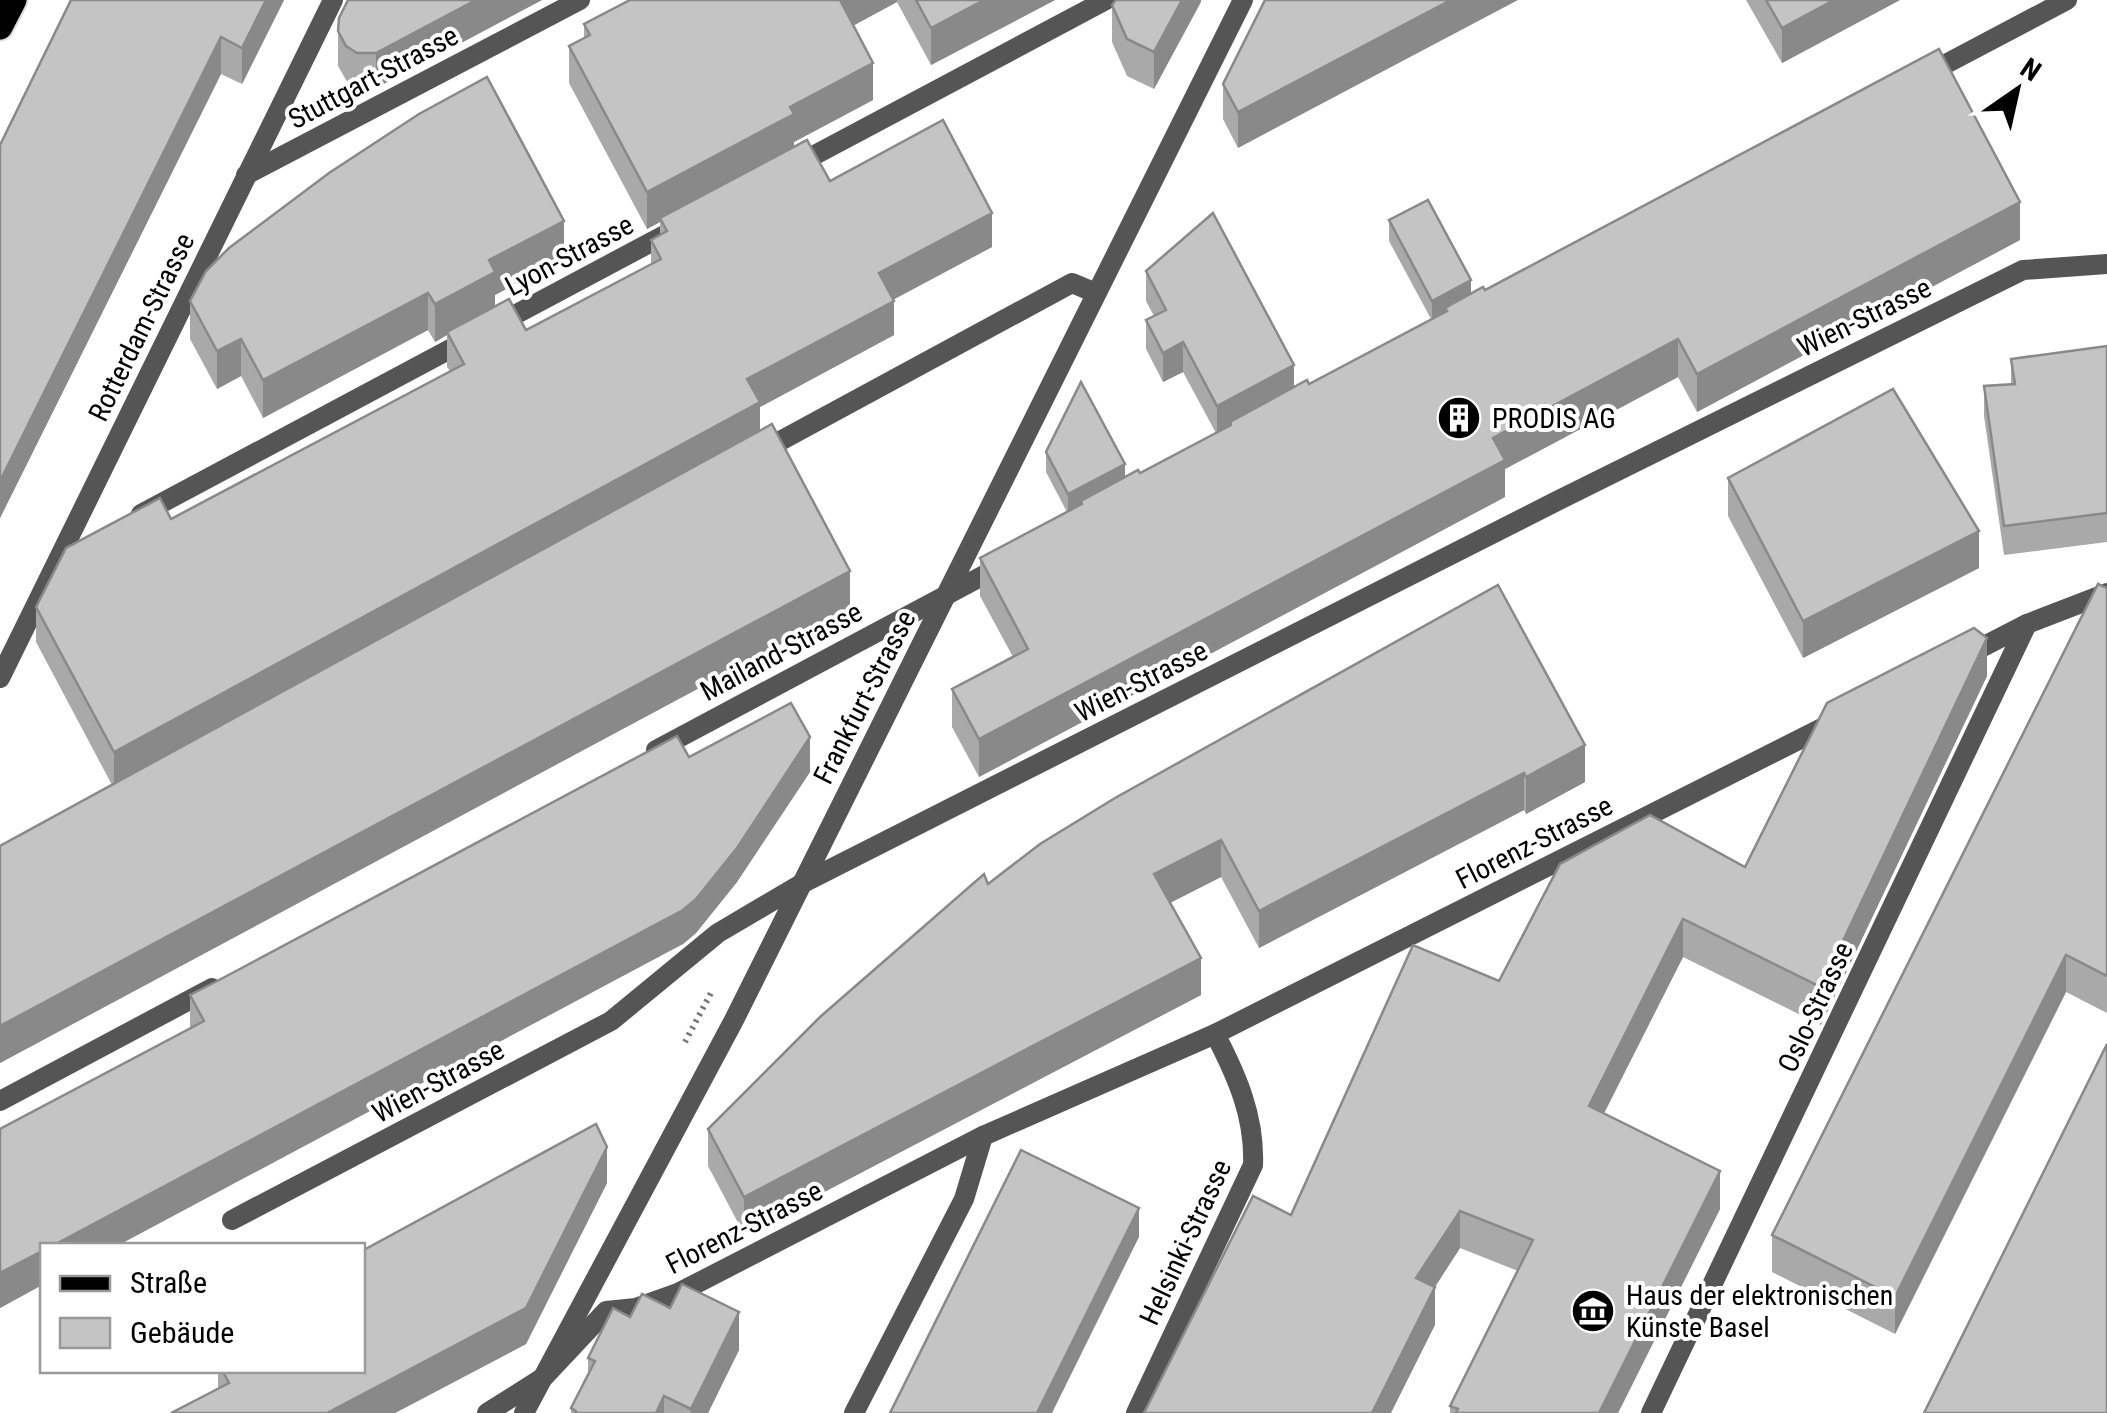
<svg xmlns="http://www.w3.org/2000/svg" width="2107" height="1413" viewBox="0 0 2107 1413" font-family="'Roboto Condensed',sans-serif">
<rect width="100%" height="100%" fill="#fff"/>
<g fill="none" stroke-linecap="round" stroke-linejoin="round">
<g stroke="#dbdbdb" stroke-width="29">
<path id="primary" d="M0 27 14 0"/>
</g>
<path stroke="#777" stroke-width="6" stroke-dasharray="2.5 5" stroke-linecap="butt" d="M685 1042 712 991"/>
<g stroke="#555" stroke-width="20">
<path d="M1923 76 2067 0"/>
<path d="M246 175 580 0"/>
<path d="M758 453 1072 283 1096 293"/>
<path d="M1963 657 2027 624 2107 593"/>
<path d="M0 678 333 0"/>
<path d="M656 750 1001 566"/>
<path d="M0 1101 212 988"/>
<path d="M232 1220 611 1021 718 933 801 884 1555 502 2023 270 2107 264"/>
<path d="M487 1413 544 1377 606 1311 636 1308 678 1293 983 1136 1215 1034 1834 722"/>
<path d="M854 1413 964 1199 983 1136"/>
<path d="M1136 1413 1253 1165C1255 1117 1237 1076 1215 1034"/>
<path d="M1651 1413 2027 624"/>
</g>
<g stroke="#555" stroke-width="20">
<path d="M794 166 1106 0"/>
<path d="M494 326 672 231"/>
<path d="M141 514 469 339"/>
<path d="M524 1413 734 1020 1243 0"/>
</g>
<use href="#primary" stroke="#000" stroke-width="25"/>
</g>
<g fill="#a9a9a9">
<path d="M71 0H284L242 84 221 74 0 518V145Z"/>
<path d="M542 0 376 88H357L346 80 338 66V31Z"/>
<path d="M630 0H1055L931 65 897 2 853 25 873 100 794 142V147L830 181 992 247 893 300 894 335 760 407V432L850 607 0 1063V846L112 785 36 642V607L171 519 450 371 447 367V335L435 342 428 330 263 418 241 376 217 389 190 339V301L564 258 495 295V306L526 330 651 264V240L660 235V222L647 229 569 83V46L584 38V24Z"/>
<path d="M1201 0 1154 89 1127 76 1112 42V5Z"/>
<path d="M1265 0 1238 148 1223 119V84Z"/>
<path d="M1746 0H1900L1782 63Z"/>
<path d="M1389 220 1471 294 1485 290 2020 240 1697 412 1678 377 1505 469V497L979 777 952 727V689L1013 657 980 596V558L1067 512 1046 472V452L1125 477 1140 473 1216 433 1183 372 1163 382 1146 349V320L1154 316 1146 301V271L1294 387 1309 384 1431 319 1389 241Z"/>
<path d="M2107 346V542L2004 555 1984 416V386L2011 384V359Z"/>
<path d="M1728 478 1979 568 1803 658 1728 516Z"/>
<path d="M1498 585 1585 782 1526 814 1524 810 1259 948 1221 877 1170 903 1201 995 744 1234 708 1166V1129L988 884Z"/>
<path d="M2107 588V1013L2066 992 1895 1334 1772 1272V1235Z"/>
<path d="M1987 676 1821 1025 1683 957 1604 1113 1720 1209 1618 1413H1450V1406L1518 1271 1460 1248 1435 1287V1325L1291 1215 1499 981 1745 867Z"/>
<path d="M689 757 810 772 737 882 696 933 683 944 42 1246V1285L0 1308V1129L190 1028V995Z"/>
<path d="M607 1183 526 1344 395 1413H171L218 1388V1370H362Z"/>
<path d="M630 1317 739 1350 708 1413H571V1408L588 1374V1358Z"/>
</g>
<g fill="#898989">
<path d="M266 0H284L242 84V48Z"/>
<path d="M476 0H542L376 88V53Z"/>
<path d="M838 0H897V2L838 34Z"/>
<path d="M984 0H1055L931 65V28Z"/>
<path d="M1182 0H1201V2L1154 89V52Z"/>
<path d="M1451 0H1518L1238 148V112Z"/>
<path d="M1834 0H1900L1782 63V28Z"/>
<path d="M221 37V74L0 518V481Z"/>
<path d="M873 63V100L794 142V151L660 218V222L647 229V192L790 107Z"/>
<path d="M2020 202V240L1697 412V374Z"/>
<path d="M992 213V247L879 307V273Z"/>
<path d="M564 221V258L495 295V310L447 332V335L435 342V304L489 260Z"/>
<path d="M1471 280V301L1445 308V314L1432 321V301Z"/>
<path d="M428 293V330L263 418V380Z"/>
<path d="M894 301V335L760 407V437L114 787V752L747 379Z"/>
<path d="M241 339V376L217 389V351Z"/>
<path d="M1678 339V377L1505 469V497L979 777V739L1493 438Z"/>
<path d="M1183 342V372L1163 382V353Z"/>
<path d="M1294 365V394L1230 422V428L1217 435V406Z"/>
<path d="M1125 464V484L1081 501V507L1068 514V494Z"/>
<path d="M1979 531V568L1803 658V621Z"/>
<path d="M850 571V607L0 1063V1026Z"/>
<path d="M1987 638V676L1821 1025V987Z"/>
<path d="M810 737V772L737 882 696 933 683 944 117 1246H52Z"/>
<path d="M1585 745V782L1526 814V777Z"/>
<path d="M1524 773V810L1259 948V911Z"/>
<path d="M1221 840V877L1154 911V874Z"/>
<path d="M1683 919V957L1589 1143V1106Z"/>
<path d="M2066 955V992L1895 1334V1297Z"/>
<path d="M1201 958V995L744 1234V1197Z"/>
<path d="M607 1147V1183L526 1344 395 1413H327Z"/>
<path d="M1720 1171V1209L1618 1413H1599Z"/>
<path d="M1139 1208V1237L1052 1413H1037Z"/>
<path d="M1460 1211V1248L1416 1316V1278Z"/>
<path d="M42 1251V1285L0 1308V1273Z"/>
<path d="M1435 1287V1325L1391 1413H1372Z"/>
<path d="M739 1312V1350L708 1413H691V1409Z"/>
<path d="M664 1396V1413H656Z"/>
</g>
<g fill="#c4c4c4" stroke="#898989" stroke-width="2.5">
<path d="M71 0H266L242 48 221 37 0 481V145Z"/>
<path d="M348 0H476L376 53H357L346 46 338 31 339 18Z"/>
<path d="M630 0H840L873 63 790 107 794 114 647 192 569 46 590 35 584 24Z"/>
<path d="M916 0H984L931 28Z"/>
<path d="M1116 0H1182L1154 52 1127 39 1112 5Z"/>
<path d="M1265 0H1451L1238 112 1223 84Z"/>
<path d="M1766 0H1834L1782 28Z"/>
<path d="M1939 49 2020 202 1697 374 1678 339 1493 438 1505 460 979 739 952 689 1028 649 980 558 1082 504 1081 501 1138 470 1140 473 1231 425 1230 422 1307 380 1309 384 1447 311 1445 308 1483 287 1485 290Z"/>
<path d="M487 77 564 221 489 260 495 272 435 304 428 293 263 380 241 339 217 351 190 301 206 271 229 248 329 173 419 114Z"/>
<path d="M943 120 992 213 879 273 894 301 747 379 760 402 114 752 36 607 66 548 160 498 171 519 464 364 447 332 509 299 526 330 661 259 651 240 667 231 660 218 807 140 830 181Z"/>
<path d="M1428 200 1471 280 1432 301 1389 220Z"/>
<path d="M1213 213 1294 365 1217 406 1183 342 1163 353 1146 320 1166 310 1146 271Z"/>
<path d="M2107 346V513L2004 526 1984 386 2015 384 2011 359Z"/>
<path d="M1081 382 1125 464 1068 494 1046 452Z"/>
<path d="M1893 389 1979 531 1803 621 1728 478Z"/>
<path d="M772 424 850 571 0 1026V846Z"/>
<path d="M2098 584 2107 588V976L2066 955 1895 1297 1772 1235Z"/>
<path d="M1498 585 1585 745 1526 777 1524 773 1259 911 1221 840 1154 874 1201 958 744 1197 708 1129 820 1017 984 874 988 884 1040 844 1115 798Z"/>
<path d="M1974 628 1987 638 1821 987 1683 919 1589 1106 1720 1171 1599 1413H1456L1458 1409 1450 1406 1533 1240 1460 1211 1416 1278 1435 1287 1372 1413H1144L1253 1196 1291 1215 1413 945 1499 981 1560 864 1650 815 1745 867 1827 703Z"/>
<path d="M791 703 810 737 737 848 696 899 683 910 52 1246H42V1251L0 1273V1129L204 1021 190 995 221 979 677 736 689 757Z"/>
<path d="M2107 1044V1413H1924Z"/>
<path d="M596 1124 607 1147 526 1308 327 1413H171L229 1383 222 1370H362V1251Z"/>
<path d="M1021 1150 1139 1208 1037 1413H890Z"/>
<path d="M682 1284 739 1312 691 1409 664 1396 656 1413H575L576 1411 571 1408 595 1361 588 1358 613 1308 630 1317 642 1294 670 1308Z"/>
</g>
<defs>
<g id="building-disc" transform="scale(2.25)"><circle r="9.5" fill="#000" stroke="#fff"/><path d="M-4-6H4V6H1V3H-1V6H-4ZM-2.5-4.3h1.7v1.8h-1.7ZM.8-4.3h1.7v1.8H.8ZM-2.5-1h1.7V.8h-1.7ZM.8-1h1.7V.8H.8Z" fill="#fff"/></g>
<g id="museum-disc" transform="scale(2.25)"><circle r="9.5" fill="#000" stroke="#fff"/><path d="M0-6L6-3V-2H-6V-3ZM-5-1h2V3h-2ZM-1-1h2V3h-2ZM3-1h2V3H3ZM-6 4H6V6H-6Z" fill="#fff"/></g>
</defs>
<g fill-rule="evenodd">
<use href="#building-disc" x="1459" y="418"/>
<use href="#museum-disc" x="1593" y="1311"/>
</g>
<g text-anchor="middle" stroke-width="8" stroke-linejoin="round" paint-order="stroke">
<g font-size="28" fill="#000" stroke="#fff">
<text transform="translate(373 77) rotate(-28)" y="10">Stuttgart-Strasse</text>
<text transform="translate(569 255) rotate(-28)" y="10">Lyon-Strasse</text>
<text transform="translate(1864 317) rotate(-26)" y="10">Wien-Strasse</text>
<text transform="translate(141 327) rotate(-64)" y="10">Rotterdam-Strasse</text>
<text transform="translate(781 651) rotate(-28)" y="10">Mailand-Strasse</text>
<text transform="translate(1141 681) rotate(-27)" y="10">Wien-Strasse</text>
<text transform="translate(864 697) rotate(-63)" y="10">Frankfurt-Strasse</text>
<text transform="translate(1534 842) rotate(-27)" y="10">Florenz-Strasse</text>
<text transform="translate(1815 1007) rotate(-65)" y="10">Oslo-Strasse</text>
<text transform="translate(438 1081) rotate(-28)" y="10">Wien-Strasse</text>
<text transform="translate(744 1227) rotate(-27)" y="10">Florenz-Strasse</text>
<text transform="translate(1185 1242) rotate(-65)" y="10">Helsinki-Strasse</text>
</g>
<g font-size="28" fill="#000" stroke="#fff" text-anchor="start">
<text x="1492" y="428">PRODIS AG</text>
<text x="1626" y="1305">Haus der elektronischen<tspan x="1626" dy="32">Künste Basel</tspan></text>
</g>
</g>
<rect x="40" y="1243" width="325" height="130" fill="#ffffff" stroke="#999999" stroke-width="2.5"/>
<rect x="60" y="1276" width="50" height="15" fill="#000000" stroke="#999999" stroke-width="2.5"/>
<text x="130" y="1293" font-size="30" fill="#000000">Straße</text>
<rect x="60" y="1318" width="50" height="30" fill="#c4c4c4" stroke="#999999" stroke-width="2.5"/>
<text x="130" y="1343" font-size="30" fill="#000000">Gebäude</text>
<g transform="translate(2017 90) rotate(34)" stroke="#ffffff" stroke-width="8" paint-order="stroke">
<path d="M0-8L18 38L0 25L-18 38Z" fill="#000000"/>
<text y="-15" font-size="28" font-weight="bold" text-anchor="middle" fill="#000000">N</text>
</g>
</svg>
